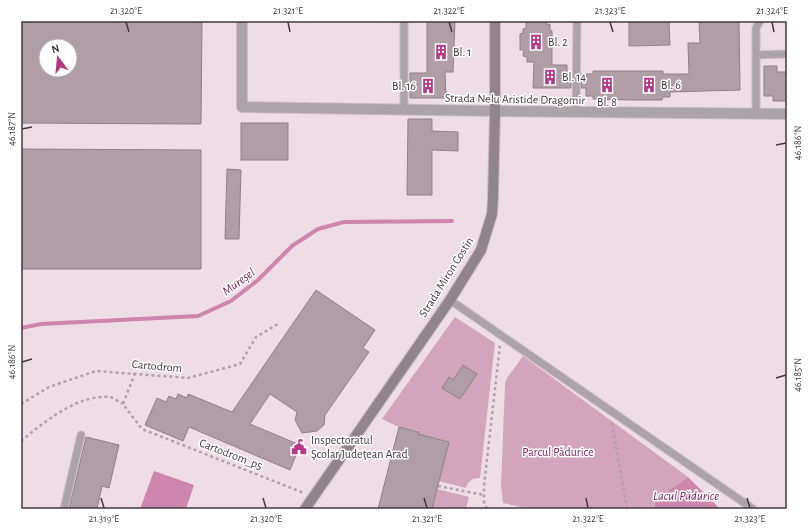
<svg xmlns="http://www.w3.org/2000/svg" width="808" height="530" viewBox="0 0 808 530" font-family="'Alegreya Sans',sans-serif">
<rect width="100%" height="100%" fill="#efdde6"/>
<g fill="#d3a5bd">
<path d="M455 317 495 343 480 478C472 478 468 481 466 488L439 481 449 442 438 439 435 447 417 442 419 431 399 427 382 419Z"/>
<path d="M523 356 688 477 655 500V509H525V508L503 503 501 486 505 384 507 378Z"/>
<path d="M437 489 469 497 466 509H432Z"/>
</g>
<g fill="#cf86ae">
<path d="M154 471 194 485 186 509H140Z"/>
<path d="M688 477 720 509H655V500Z"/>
</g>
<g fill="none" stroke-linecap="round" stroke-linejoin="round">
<path stroke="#cf86ae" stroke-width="4" d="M21 328 41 324 198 316 231 301 258 280 292 246 318 229 344 222 452 221"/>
</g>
<g fill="#af9ea6" stroke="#907f88" fill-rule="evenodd">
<path d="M21 21H202L201 124 21 123ZM46 46H70V70H46Z"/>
<path d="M427 21H455L453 72H445L446 98H410V73H427Z"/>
<path d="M526 21H547V25L550 24V30L552 31V65H567V74H571V88H533L534 62H527V57L523 56 524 50H520V34L523 33V29L526 28Z"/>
<path d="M629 21H669L670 45 629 46Z"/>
<path d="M699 21H739L740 90 670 92V97H663L662 100H633L593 99V96H586V88H581V74H593V71H663V74H689L688 43H700Z"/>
<path d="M764 66H777V72H787V101H773V96H764Z"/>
<path d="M408 119H432V131L458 132V151L432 150V195H407Z"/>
<rect x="241" y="123" width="47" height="37"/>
<path d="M21 149 201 150V269H21Z"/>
<path d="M227 169 241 170 239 239H225Z"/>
<path d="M316 290 375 330 363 348 369 352 325 415 324 425 317 431 302 433 295 420 297 412 270 394 250 424 300 445 290 470 189 427 183 441 145 425 157 398 166 402 169 396 176 399 178 394 187 398 188 394 232 412Z"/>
<path d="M463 365 477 374 460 399 442 388 449 377 453 380Z"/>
<path d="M399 427 419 432 418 434 449 442 432 509H378Z"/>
<path d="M86 437 119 445 109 488 102 486 97 509H69Z"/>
</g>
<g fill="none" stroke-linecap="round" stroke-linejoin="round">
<g stroke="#ccbcc4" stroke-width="9">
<g id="service">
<path d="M404 21V110"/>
<path d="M757 55 787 54"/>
<path d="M576 113 577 21"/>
<path d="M756 114V28L760 21"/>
<path d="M450 300 753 509"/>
<path d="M64 509 81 435"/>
</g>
</g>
<g stroke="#ccbcc4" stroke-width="12">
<path id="minor" d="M242 21V107L495 111"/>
</g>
<g stroke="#ccbcc4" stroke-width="12">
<path id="tertiary" d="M495 111 787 114"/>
</g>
<g stroke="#ccbcc4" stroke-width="12">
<path id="secondary" d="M305 509 450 300 481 250 492 214 493 198 495 111V21"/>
</g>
<g stroke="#b0a1a9" stroke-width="2.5" stroke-dasharray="3 3" stroke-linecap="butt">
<path d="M135 373 123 404 142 429 304 493"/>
<path d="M21 404 49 387 96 371 188 378 240 364 256 337 278 324"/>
<path d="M612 423 627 509"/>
<path d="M21 441C44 422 78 394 110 397 114 398 119 402 123 404"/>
<path d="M438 486 484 495"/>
<path d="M487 509 484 502V486L500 345"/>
</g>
<use href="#service" stroke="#aba3a7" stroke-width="7"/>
<use href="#minor" stroke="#aba3a7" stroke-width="10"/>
<use href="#tertiary" stroke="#aba3a7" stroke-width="10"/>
<use href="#secondary" stroke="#90858a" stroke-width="10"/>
</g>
<path fill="none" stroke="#41393d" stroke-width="1.5" d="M126 22 129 32M288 22 290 32M449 22 452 32M610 22 613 32M772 22 774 32M22 129 32 127M776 145 786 143M22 362 32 359M776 378 786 375M101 498 104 508M263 498 266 508M424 498 427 508M586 498 588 508M747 498 750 508"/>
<defs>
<g id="building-bare" transform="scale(1.2)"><path d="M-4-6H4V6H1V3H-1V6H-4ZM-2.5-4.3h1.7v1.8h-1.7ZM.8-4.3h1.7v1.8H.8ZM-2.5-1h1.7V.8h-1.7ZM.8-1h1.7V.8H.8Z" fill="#b63887" stroke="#fff" stroke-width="2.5" paint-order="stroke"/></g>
<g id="civic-bare" transform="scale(1.2)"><path d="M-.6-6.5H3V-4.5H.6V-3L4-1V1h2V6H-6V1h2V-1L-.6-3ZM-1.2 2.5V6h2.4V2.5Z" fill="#b63887" stroke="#fff" stroke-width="2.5" paint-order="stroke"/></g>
</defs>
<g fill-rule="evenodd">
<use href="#building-bare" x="536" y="42"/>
<use href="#building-bare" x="441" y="52"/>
<use href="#building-bare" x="550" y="77"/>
<use href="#building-bare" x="607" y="85"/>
<use href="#building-bare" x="649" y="85"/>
<use href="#building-bare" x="428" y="86"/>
<use href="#civic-bare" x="299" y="447"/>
</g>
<g text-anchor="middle" stroke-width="3" stroke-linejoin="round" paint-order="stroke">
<g font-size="12" fill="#41393d" stroke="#fff" text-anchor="start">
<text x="548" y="46">Bl. 2</text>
<text x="453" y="56">Bl. 1</text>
<text x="562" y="81">Bl. 14</text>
<text x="661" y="89">Bl. 6</text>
<text x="416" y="90" text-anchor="end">Bl. 16</text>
<text x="607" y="106" text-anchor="middle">Bl. 8</text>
<text x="311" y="444">Inspectoratul<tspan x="311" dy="14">Şcolar Judeţean Arad</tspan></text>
</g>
<g font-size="12" fill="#41393d" stroke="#fff">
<text transform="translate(515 99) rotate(1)" y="4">Strada Nelu Aristide Dragomir</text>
<text transform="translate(446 277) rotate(-58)" y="4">Strada Miron Costin</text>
<text transform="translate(157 366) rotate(5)" y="4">Cartodrom</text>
<text transform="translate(231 454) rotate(21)" y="4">Cartodrom_p5</text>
</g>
<g font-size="12" fill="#7e285d" stroke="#fff">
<text x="558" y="456">Parcul Pădurice</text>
</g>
<g font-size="13" font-style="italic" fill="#762056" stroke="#fff">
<text transform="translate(238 281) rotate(-36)" y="5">Mureșel</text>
<text x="686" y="500">Lacul Pădurice</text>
</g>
</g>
<rect width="808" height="530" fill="none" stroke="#ffffff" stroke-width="44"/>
<g transform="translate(58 58) rotate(344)"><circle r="19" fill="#ffffff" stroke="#b3b0b1"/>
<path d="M0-3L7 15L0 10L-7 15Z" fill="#b63887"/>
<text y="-6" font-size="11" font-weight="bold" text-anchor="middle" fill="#41393d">N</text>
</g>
<rect x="22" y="22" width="764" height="486" fill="none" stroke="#41393d" stroke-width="1.5"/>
<g font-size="10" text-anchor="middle" fill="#41393d">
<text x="126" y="14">21.320°E</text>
<text x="288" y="14">21.321°E</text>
<text x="449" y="14">21.322°E</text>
<text x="610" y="14">21.323°E</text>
<text x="772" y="14">21.324°E</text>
<text transform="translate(11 129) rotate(-90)" y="4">46.187°N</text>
<text transform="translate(797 143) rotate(-90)" y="4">46.186°N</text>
<text transform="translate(11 362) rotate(-90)" y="4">46.186°N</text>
<text transform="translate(797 375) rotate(-90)" y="4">46.185°N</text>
<text x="104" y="522">21.319°E</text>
<text x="266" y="522">21.320°E</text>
<text x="427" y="522">21.321°E</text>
<text x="588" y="522">21.322°E</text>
<text x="750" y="522">21.323°E</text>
</g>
</svg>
